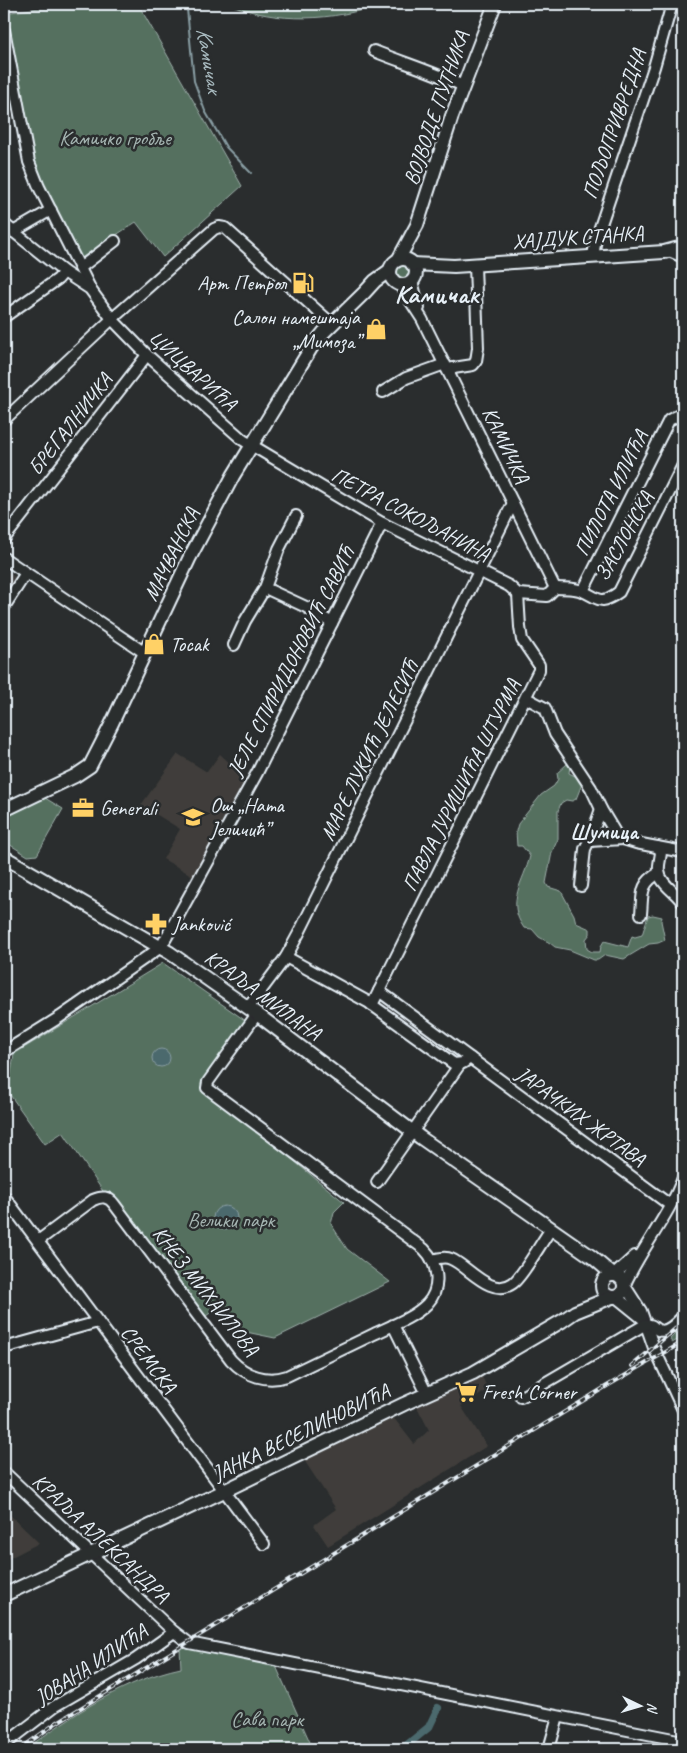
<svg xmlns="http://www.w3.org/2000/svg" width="687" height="1753" viewBox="0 0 687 1753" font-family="Caveat,sans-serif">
<rect width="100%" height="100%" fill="#2a2d2e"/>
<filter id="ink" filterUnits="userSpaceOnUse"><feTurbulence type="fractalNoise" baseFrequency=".02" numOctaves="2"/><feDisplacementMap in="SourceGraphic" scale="10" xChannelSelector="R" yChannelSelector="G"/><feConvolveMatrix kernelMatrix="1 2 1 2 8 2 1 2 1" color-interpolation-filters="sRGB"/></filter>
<g filter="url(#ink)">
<g fill="#403e3b">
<path d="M4 568 17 579 4 601Z"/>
<path d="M178 754 207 772 220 754 246 778 193 876 163 859 180 829 141 805Z"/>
<path d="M481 1374 488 1390 461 1406 487 1446 328 1546 314 1525 336 1509 304 1460 393 1417 414 1444 429 1430 416 1405Z"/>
<path d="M4 1509 39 1543 4 1561Z"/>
</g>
<g fill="#556f5e" stroke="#9eb0ab">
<path d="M68 4H138L242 186 163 257 136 222 75 262 21 132 4 13Z"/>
<path d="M230 4H381C334 21 276 24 230 4Z"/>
<circle cx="402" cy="272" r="8"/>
<path d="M567 764 570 766 569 773 579 778 582 784 576 799 572 801 566 800 561 803 558 811V839L552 852 546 883 548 887 561 891 574 915 576 923 590 929V934L586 939 587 949 592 952H600L601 946 604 941 628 947 632 936 635 937 642 935 648 916 653 915 662 917 661 921 665 940 658 943 649 944 624 959 605 955 598 960H594L570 950 555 947 550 943 539 937 532 929 524 928C505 901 524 882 530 856L522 846H517L516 831 518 824 541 795 554 786 558 779 557 773Z"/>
<path d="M45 798 63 809 37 855 28 856 4 841V816Z"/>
<path d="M163 963 246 1021 201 1085 344 1202 334 1212 331 1224 347 1249 390 1282 275 1338 246 1332 221 1305 202 1319 115 1209 63 1132 45 1144 8 1092 14 1054Z"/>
<path d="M683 1326V1337L672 1343 670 1339Z"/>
<path d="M185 1645 275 1664 313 1749H26C72 1715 124 1680 181 1668L180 1648Z"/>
</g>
<g fill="#4b696d" stroke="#8a9fa5">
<circle cx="161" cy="1058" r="9"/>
<circle cx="225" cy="1218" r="12"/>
</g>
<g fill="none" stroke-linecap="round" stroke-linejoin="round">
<path stroke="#8a9fa5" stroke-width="2" d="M174 4 187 9 194 81 205 111 226 147 251 173"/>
<path stroke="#4b696d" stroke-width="8" d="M402 1749 429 1727 438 1708"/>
<g stroke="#e8f1f8" stroke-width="14">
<g id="minor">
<path d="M4 30 29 162 39 187 90 288"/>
<path d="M374 51C404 63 434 72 463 86"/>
<path d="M4 224 64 272 90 289 112 319 147 355 243 440 382 523 509 586 518 594 547 596 555 588"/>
<path d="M13 232 51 210"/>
<path d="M669 251 683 257"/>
<path d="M593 256 596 239 654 67 672 4"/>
<path d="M80 268 115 241"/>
<path d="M412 281 419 308"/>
<path d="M400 285 422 319 555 588"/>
<path d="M4 317 58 279 64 272"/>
<path d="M447 369 473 365 476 361 478 348 475 265"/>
<path d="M383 392 406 378 445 364"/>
<path d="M4 420 112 319 214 229 219 227 225 228 332 324"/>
<path d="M4 539 147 355"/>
<path d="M4 558 145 653"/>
<path d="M265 588 306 607 332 623"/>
<path d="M555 588C563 588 572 588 579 590 599 596 597 608 619 592L683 465"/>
<path d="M583 591 669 420 677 416 683 419"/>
<path d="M4 607 26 573"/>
<path d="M234 645 245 621 265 588 279 549 296 516"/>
<path d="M526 698 545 708 555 734 591 788 601 809 616 834 623 839 636 843 683 852"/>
<path d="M589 841 623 839"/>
<path d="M657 847 661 851C661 858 658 864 659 871 660 884 676 892 683 903"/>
<path d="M581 886 585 849 591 837 601 809"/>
<path d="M641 914C643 895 639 884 659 873"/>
<path d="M286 957 368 1002 454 1064 463 1063 470 1058"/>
<path d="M379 991 670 1205"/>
<path d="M372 1005 539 670V665L522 640 520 627 518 594"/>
<path d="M248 1008 286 957 299 933 513 503"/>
<path d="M4 1052 60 1017 161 947 257 773 382 523"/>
<path d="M377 1182 460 1064"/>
<path d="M4 1196 264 1544"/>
<path d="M38 1241 93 1200C102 1196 108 1196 114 1204L231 1360C246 1376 267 1383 287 1376 316 1362 345 1348 374 1334 391 1326 413 1318 427 1304 442 1288 438 1263 424 1249L207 1088 208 1082 257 1014"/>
<path d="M432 1260C438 1258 445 1256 451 1259 467 1265 491 1299 513 1283 523 1276 542 1241 551 1229"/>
<path d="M614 1275 635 1256"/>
<path d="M625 1284C642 1247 669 1216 683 1178"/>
<path d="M625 1286 641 1311 654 1348 683 1410"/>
<path d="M616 1297 642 1318"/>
<path d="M393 1325 427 1394"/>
<path d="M646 1325C653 1324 652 1327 658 1330 668 1334 677 1322 683 1316"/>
<path d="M4 1348 98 1322"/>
<path d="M521 1397 646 1324"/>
<path d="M4 1472 173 1631 189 1643 683 1741"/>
<path d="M4 1745 55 1706 136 1659 174 1632"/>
<path d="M549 1749 558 1717"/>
</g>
</g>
<g stroke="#e8f1f8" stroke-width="16">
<g id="major">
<circle cx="403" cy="272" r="13"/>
<path d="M398 260 417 225 452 116 495 4"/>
<path d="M412 264 454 266 664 252 683 247"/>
<path d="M4 810 75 776 90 766 112 723 189 559 233 476 311 348 324 332 364 293 375 281 390 270"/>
<path d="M4 857 170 953 257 1014 421 1138 592 1257 612 1274"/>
<circle cx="613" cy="1286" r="11"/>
<path d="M4 1595 224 1491 404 1404 473 1373 562 1321 575 1312 612 1297"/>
</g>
</g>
<use href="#minor" stroke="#2a2d2e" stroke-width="10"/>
<use href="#major" stroke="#2a2d2e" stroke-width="12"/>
<g stroke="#e8f1f8" stroke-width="4">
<g id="rail">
<path d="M632 1366 683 1322"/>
<path d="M20 1749 56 1723 607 1386 683 1342"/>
</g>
</g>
<use href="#rail" stroke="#2a2d2e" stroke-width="2" stroke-dasharray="5.5" stroke-linecap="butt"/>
</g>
</g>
<defs>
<g id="fuel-bare" transform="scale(1.725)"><path d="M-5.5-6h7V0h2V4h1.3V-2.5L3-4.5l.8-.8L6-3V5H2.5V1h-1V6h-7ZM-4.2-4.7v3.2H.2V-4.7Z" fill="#ffd166" stroke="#2a2d2e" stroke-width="2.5" paint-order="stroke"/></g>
<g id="shop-bare" transform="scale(1.725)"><path d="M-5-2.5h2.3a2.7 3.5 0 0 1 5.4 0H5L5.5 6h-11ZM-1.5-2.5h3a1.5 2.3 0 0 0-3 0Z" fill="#ffd166" stroke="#2a2d2e" stroke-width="2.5" paint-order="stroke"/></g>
<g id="office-bare" transform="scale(1.725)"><path d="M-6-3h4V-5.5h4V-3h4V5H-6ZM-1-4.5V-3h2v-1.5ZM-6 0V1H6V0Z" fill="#ffd166" stroke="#2a2d2e" stroke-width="2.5" paint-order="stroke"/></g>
<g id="school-bare" transform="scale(1.725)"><path d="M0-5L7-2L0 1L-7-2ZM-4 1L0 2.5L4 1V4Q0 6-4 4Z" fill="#ffd166" stroke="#2a2d2e" stroke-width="2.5" paint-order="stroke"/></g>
<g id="pharmacy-bare" transform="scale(1.725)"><path d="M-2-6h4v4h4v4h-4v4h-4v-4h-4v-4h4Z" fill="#ffd166" stroke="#2a2d2e" stroke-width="2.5" paint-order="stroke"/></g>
<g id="supermarket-bare" transform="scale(1.725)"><path d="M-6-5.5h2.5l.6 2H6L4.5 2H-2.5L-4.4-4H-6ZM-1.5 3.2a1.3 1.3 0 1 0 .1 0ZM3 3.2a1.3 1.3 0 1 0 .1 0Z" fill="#ffd166" stroke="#2a2d2e" stroke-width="2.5" paint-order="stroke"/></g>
</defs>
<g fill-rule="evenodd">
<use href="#fuel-bare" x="303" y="283"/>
<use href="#shop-bare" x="376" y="329"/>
<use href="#shop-bare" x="154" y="644"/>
<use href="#office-bare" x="83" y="808"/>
<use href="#school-bare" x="193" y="817"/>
<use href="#pharmacy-bare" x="156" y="924"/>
<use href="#supermarket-bare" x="466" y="1392"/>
</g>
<g text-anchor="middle" stroke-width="5" stroke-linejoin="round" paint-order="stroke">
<g font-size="21" fill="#e8f1f8" stroke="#2a2d2e">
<text transform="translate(436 108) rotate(-71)" y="7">ВОЈВОДЕ ПУТНИКА</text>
<text transform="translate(614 124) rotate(-71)" y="7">ПОЉОПРИВРЕДНА</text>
<text transform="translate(578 237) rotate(-4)" y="7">ХАЈДУК СТАНКА</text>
<text transform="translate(193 370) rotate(42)" y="7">ЦИЦВАРИЋА</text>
<text transform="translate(70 424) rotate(-52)" y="7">БРЕГАЛНИЧКА</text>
<text transform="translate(506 445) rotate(64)" y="7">КАМИЧКА</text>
<text transform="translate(611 493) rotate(-63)" y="7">ПИЛОТА ИЛИЋА</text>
<text transform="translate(411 514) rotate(28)" y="7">ПЕТРА СОКОЉАНИНА</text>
<text transform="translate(624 536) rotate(-61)" y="7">ЗАСЛОНСКА</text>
<text transform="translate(171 554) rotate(-64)" y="7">МАЧВАНСКА</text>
<text transform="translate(291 661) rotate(-63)" y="7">ЈЕЛЕ СПИРИДОНОВИЋ САВИЋ</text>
<text transform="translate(369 750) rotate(-64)" y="7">МАРЕ ЛУКИЋ ЈЕЛЕСИЋ</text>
<text transform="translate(461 785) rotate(-63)" y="7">ПАВЛА ЈУРИШИЋА ШТУРМА</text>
<text transform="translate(263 995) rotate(36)" y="7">КРАЉА МИЛАНА</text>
<text transform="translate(581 1116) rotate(36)" y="7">ЈАРАЧКИХ ЖРТАВА</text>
<text transform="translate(206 1291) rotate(52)" y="7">КНЕЗ МИХАИЛОВА</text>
<text transform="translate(149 1359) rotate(53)" y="7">СРЕМСКА</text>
<text transform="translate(301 1432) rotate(-26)" y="7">ЈАНКА ВЕСЕЛИНОВИЋА</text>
<text transform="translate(101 1538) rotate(43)" y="7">КРАЉА АЛЕКСАНДРА</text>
<text transform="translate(91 1664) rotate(-33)" y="7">ЈОВАНА ИЛИЋА</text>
</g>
<g font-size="21" fill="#a6b6b3" stroke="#2a2d2e">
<text x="115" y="145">Камичко гробље</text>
<text x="231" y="1227">Велики парк</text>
<text x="267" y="1726">Сава парк</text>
</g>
<g font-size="21" fill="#e8f1f8" stroke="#2a2d2e" text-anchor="start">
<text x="286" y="290" text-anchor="end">Арт Петрол</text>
<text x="360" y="324" text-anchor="end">Салон намештаја<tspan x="360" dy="24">„Мимоза”</tspan></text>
<text x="170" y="651">Tocak</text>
<text x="210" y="812">Ош „Ната<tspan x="210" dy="24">Јеличић”</tspan></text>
<text x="100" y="815">Generali</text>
<text x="172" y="931">Janković</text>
<text x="482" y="1399">Fresh Corner</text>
</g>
<g font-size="22" font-style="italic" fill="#a9bbc0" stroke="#2a2d2e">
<text transform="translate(210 60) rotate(80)" y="8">Камичак</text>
</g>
<g font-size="22" font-weight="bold" fill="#e8f1f8" stroke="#2a2d2e">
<text x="604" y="839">Шумица</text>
</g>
<g font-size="26" font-weight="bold" fill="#e8f1f8" stroke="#2a2d2e">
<text x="437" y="303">Камичак</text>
</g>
</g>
<rect width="687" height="1753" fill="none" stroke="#2a2d2e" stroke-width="20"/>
<rect x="10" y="10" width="667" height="1733" fill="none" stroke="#e8f1f8" stroke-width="2" filter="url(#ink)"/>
<g transform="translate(640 1706) rotate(95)" stroke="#2a2d2e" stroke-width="4" paint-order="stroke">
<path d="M0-4L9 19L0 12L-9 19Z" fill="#e8f1f8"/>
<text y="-8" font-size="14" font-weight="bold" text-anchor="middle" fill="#e8f1f8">N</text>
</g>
</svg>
